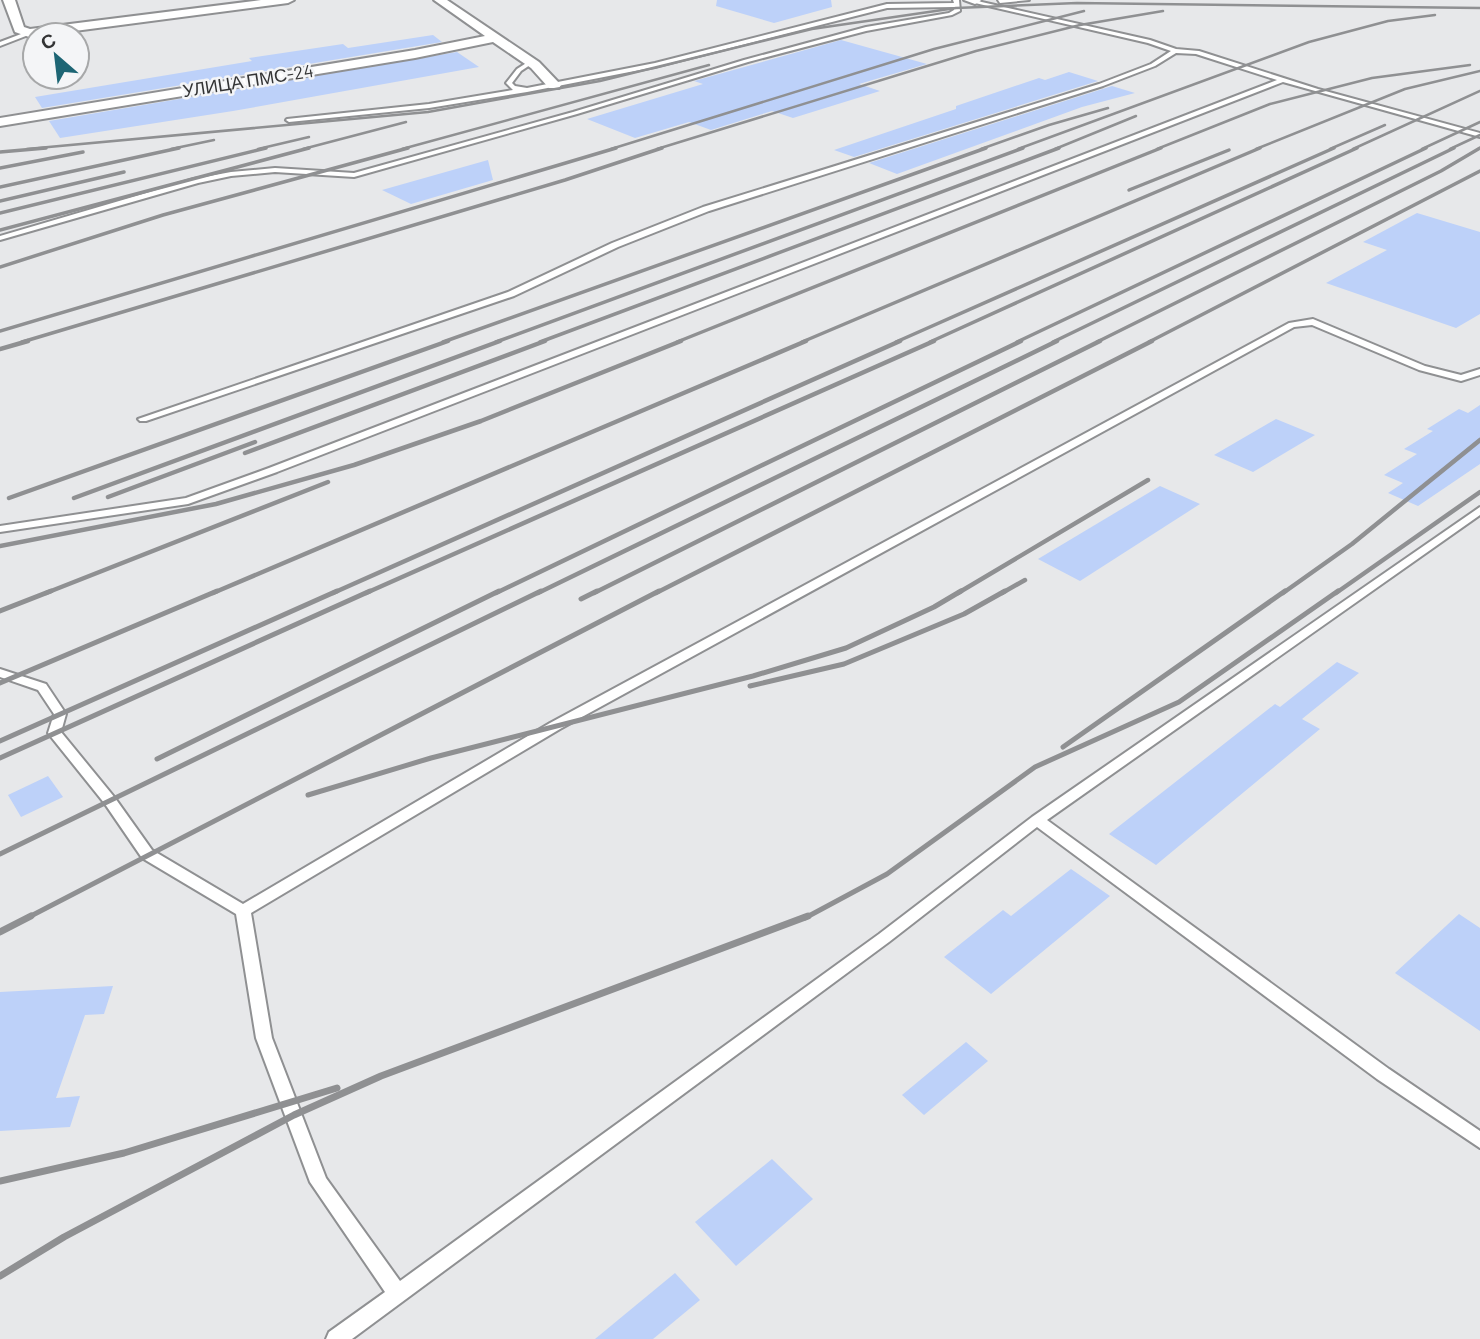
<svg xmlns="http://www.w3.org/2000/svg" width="1480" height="1339" viewBox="0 0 1480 1339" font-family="Barlow,sans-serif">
<rect width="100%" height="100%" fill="#e7e8ea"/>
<g fill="#bdd1f9">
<path d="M717 0H831L832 7 774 23 716 6Z"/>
<path d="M433 35 442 42 42 108 35 97 252 61 249 58 343 44 348 48Z"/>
<path d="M841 40 927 64 859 84 880 91 793 118 772 111 711 130 689 122 635 138 587 119 703 84 694 81Z"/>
<path d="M457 52 479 67 233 111 60 138 49 121Z"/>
<path d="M1069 72 1098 81 854 157 834 150 956 109V106L1039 78 1045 80Z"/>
<path d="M1112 86 1135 93 1082 107 897 174 869 163Z"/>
<path d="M488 160 493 180 411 204 382 190Z"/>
<path d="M1417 213 1480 232V314L1456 328 1326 283 1387 250 1363 242Z"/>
<path d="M1480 405V464L1418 506 1388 493 1403 483 1384 475 1417 454 1404 449 1433 431 1427 429 1459 409 1468 413Z"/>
<path d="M1276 419 1315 435 1253 472 1214 455Z"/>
<path d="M1160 486 1200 504 1080 581 1038 559Z"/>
<path d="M1337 662 1359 673 1302 719 1320 729 1156 865 1109 834 1275 704 1280 707Z"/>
<path d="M48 776 63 797 21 817 8 795Z"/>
<path d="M1071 869 1110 896 991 994 944 957 1003 910 1011 916Z"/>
<path d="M1459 914 1480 928V1031L1395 973Z"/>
<path d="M113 986 104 1014 85 1015 56 1098 80 1096 70 1127 0 1131V992Z"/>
<path d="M966 1042 988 1061 924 1115 902 1095Z"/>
<path d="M772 1159 813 1199 736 1266 695 1222Z"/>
<path d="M675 1273 700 1300 653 1339H595Z"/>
</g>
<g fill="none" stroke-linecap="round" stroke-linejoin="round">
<g stroke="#8f9092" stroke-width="4">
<g id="lane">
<path d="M953 0H959L960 11 952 15 866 31 748 62 577 114 354 177 275 172 231 176 198 183 0 240V236L194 179 231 172 275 168 354 173 573 112 744 60 866 27 949 13 954 10V7L887 8 655 67 527 92 429 108 289 122 286 120 287 119 429 104 513 90 506 83 517 69 531 60 533 63 521 71 512 83 515 86 527 88 655 63 887 4 954 3Z"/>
<path d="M973 0 1150 40 1176 49 1199 51 1318 89 1480 133V137L1283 82 277 472 188 504 0 532V526L186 498 269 468 1277 80 1196 54 1176 53 1155 66 1103 86 709 211 618 247 514 296 146 421H140L138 419 508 292 612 243 703 207 1099 84 1151 64 1171 51 1148 43 975 3Z"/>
<path d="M998 0H1029L1000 3Z"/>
<path d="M29 31 31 34 0 46V42Z"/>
<path d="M1313 319 1425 366 1461 375 1480 369V375L1461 381 1419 370 1312 325 1294 327 560 729 251 913 272 1038 326 1178 400 1281 879 934 1032 817 1480 507V515L1047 820 1389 1069 1480 1131V1148L1377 1079 1037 827 889 942 352 1339H326L329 1332 385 1292 310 1182 256 1038 236 914 142 858 105 804 48 733 54 714 38 690 0 677V669L46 684 66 714 61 732 115 798 152 850 243 904 550 723 1289 323Z"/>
</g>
</g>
<g stroke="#8f9092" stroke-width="4">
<g id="street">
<path d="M3 0H15L24 27 30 29 261 0H294L288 3 29 37 15 32Z"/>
<path d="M434 0H447L539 62 561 85 559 88H549L531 68 493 42 415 58 0 126V118L415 50 485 36Z"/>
<path d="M964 0H980L981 1 975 4Z"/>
</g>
</g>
<use href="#lane" fill="#fff" fill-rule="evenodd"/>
<use href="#street" fill="#fff" fill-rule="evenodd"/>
<g stroke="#8f9092" stroke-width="2.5">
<path d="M27 149 428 112 600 81 812 29 956 8 1077 3 1480 8"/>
<path d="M171 149 214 140"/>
<path d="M258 149 309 137"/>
<path d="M303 149 406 122"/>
<path d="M402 149 709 65"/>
<path d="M611 149 934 49 1084 11"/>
<path d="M657 149 976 51 1080 25 1163 11"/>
<path d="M981 149 1049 125 1108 108"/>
<path d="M1018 149 1309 42 1388 21 1435 15"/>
<path d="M1055 149 1136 116"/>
<path d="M1157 149 1270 104 1372 78 1470 65"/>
<path d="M1256 149 1405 89 1480 71"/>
<path d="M1330 149 1385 125"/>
<path d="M1353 149 1480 91"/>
<path d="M1422 149 1480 122"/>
<path d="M1450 149 1480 135"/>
<path d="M1478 149 1480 148"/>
</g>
<g stroke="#8f9092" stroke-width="3.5">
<path d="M0 152 46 148"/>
<path d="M0 168 83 152"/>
<path d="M0 187 179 148"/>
<path d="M1129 190 1229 150"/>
<path d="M0 201 124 172"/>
<path d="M0 213 266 148"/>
<path d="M0 230 309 148"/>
<path d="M0 267 163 215 408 148"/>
<path d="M0 331 616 148"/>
<path d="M22 342 565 180 662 148"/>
<path d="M443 342 986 148"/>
<path d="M496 342 1023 148"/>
<path d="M540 342 1059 148"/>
<path d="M677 342 1161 148"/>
<path d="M802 342 1260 148"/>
<path d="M896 342 1334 148"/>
<path d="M930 342 1357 148"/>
<path d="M1017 342 1426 148"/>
<path d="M1053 342 1454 148"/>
<path d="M1097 342 1441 171 1480 148"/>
<path d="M1149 342 1480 171"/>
</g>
<g stroke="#8f9092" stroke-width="4.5">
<path d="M0 349 28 341"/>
<path d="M245 453 545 341"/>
<path d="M108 497 255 442"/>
<path d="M9 498 448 341"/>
<path d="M74 498 500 341"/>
<path d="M0 546 216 504 354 465 481 421 681 341"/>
<path d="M46 593 328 482"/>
<path d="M213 593 806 341"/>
<path d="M333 593 900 341"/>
<path d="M366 593 934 341"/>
<path d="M496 593 1021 341"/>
<path d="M538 593 1057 341"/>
<path d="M594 593 1100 341"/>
<path d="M656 593 1152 341"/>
<path d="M958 593 1148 480"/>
<path d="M1002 593 1025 580"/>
<path d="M1283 593 1352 544 1480 440"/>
<path d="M1336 593 1480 492"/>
</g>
<g stroke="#8f9092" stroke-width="5">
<path d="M581 599 597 591"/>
<path d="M0 611 51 591"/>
<path d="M0 683 217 591"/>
<path d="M750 686 844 664 964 614 1005 591"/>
<path d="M0 741 337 591"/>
<path d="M1063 747 1285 591"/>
<path d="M0 758 370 591"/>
<path d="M157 759 499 591"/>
<path d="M308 795 431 758 753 676 846 648 934 607 961 591"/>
<path d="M0 854 541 591"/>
<path d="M27 918 659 591"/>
<path d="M805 918 887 874 1035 767 1179 702 1338 591"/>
</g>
<g stroke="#8f9092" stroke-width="7">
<path d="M0 932 31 916"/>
<path d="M0 1181 124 1153 337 1088"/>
<path d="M0 1276 64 1237 294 1115 381 1076 808 916"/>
</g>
</g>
<g text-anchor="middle" stroke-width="5" stroke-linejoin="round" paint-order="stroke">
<g font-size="18" fill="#333435" stroke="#f4f5f7">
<text transform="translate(248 81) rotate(-9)" y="6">УЛИЦА ПМС-24</text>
</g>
</g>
<g transform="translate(56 56) rotate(332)"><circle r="33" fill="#f4f5f7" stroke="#a7a8a9" stroke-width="2"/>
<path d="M0-5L12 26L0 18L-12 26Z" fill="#1d6574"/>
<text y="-10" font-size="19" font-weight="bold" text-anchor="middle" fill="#333435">С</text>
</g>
</svg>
